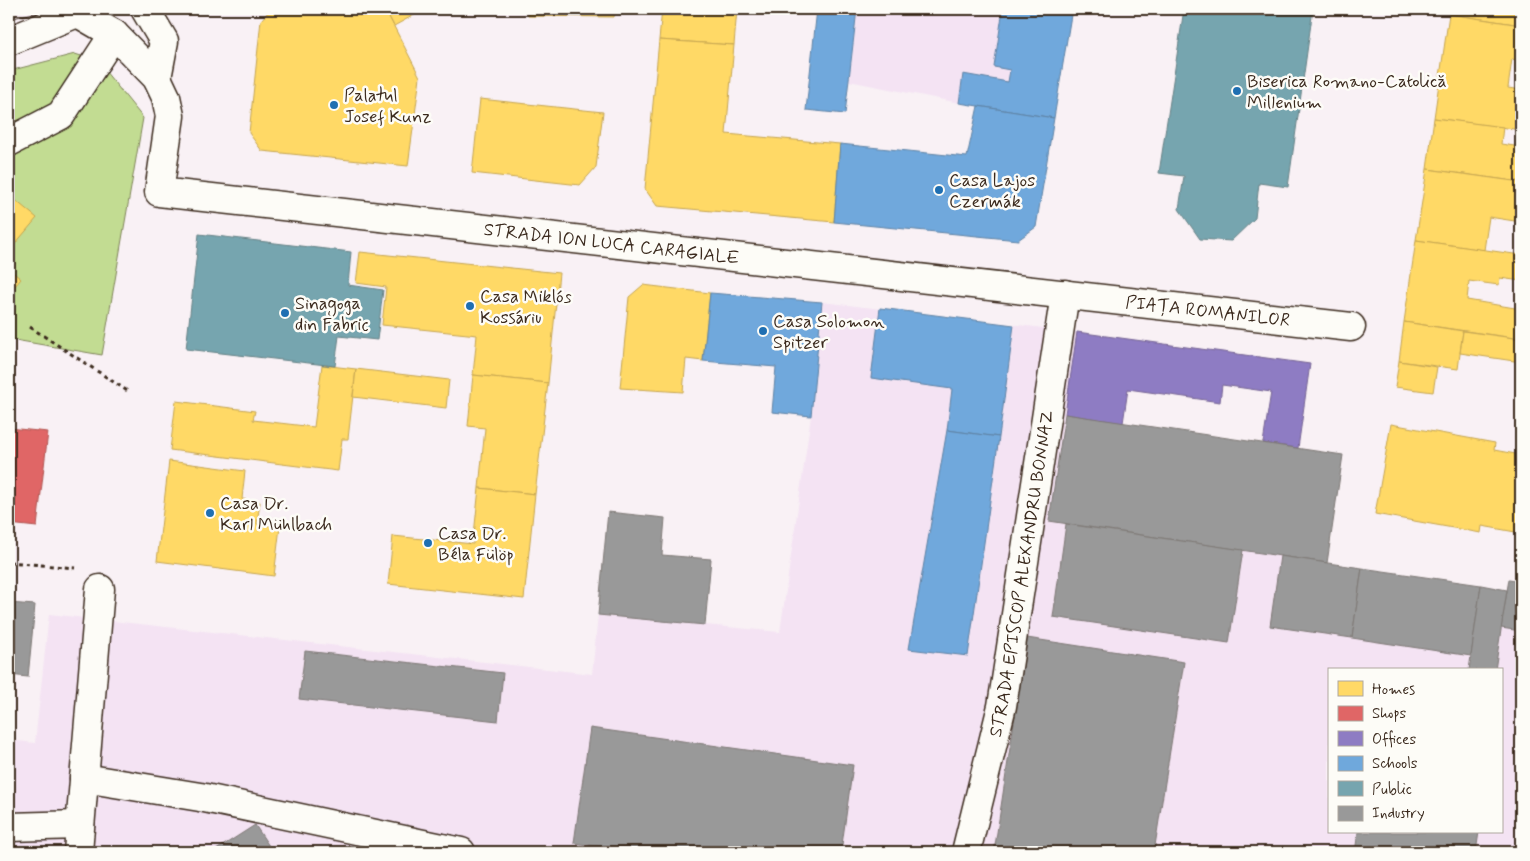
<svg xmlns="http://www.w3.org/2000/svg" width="1530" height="861" viewBox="0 0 1530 861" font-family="Mynerve,sans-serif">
<rect width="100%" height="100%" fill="#f9f1f5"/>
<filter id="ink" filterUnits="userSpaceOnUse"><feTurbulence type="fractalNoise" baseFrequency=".02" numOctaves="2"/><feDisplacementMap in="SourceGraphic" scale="10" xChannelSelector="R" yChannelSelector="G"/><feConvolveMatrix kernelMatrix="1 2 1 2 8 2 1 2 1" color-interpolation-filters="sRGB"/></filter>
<g filter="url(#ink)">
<g fill="#f4e3f3" fill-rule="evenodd">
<path d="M857 9H1072L1054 118 959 103 849 81Z"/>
<path d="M822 302 1077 332 1049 521 1507 590 1509 579 1521 581V852H9V740L35 743 49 614 592 674 598 615 780 632 811 416ZM1329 670H1501V832H1329Z"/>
</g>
<path fill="#c2dc92" stroke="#7e8358" d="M75 54 97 61 143 118 102 355 9 339V71Z"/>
<g fill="#ffd966" stroke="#c4a450">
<path d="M271 9H385L420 77 408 166 262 151 249 133 261 20Z"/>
<path d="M385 9H425L394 26Z"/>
<path d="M529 9H615L614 17 528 16Z"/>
<path d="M662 9H737L734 45 659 40Z"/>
<path d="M1450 9H1521V25L1449 14Z"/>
<path d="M1449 14 1521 25V61L1512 59 1508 88 1521 90V130L1434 118Z"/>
<path d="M659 40 734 45 726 134 840 144 834 222 657 206 645 189Z"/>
<path d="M480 99 603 112 596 167 580 185 472 173Z"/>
<path d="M1434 118 1503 127 1501 144 1521 147V182L1427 169Z"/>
<path d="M1427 169 1521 182V222L1489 217 1484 250 1416 240Z"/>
<path d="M9 195 37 218 9 251Z"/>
<path d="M1416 240 1521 255V281L1500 278 1499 285 1469 281 1467 300 1521 309V339L1404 322Z"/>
<path d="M360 252 559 273 548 383 473 375 477 335 382 325 386 287 356 283Z"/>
<path d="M9 269 21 279 9 293Z"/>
<path d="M643 285 710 293 703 361 686 359 683 392 620 388 629 297Z"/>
<path d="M1404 322 1463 331 1458 369 1399 361Z"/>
<path d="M1463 331 1521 339V362L1460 353Z"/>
<path d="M1399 361 1437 367 1433 392 1395 387Z"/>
<path d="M322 365 356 369 348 439H342L338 471 170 450 176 401 255 411 253 420 314 427Z"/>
<path d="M356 369 449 380 446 408 353 397Z"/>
<path d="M473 375 548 383 535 494 479 488 485 428 468 426Z"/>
<path d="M1391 424 1495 443 1494 450 1521 455V533L1482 526 1481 533 1375 514Z"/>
<path d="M169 461 245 471 242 499 260 502 257 524 280 527 274 576 157 561Z"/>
<path d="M479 488 535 494 524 599 388 584 393 536 473 544Z"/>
</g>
<path fill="#e06666" stroke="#ae5450" d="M9 428 48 432 37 527 9 524Z"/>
<path fill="#8e7cc3" stroke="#756392" d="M1077 332 1310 364 1298 448 1263 443 1271 392 1222 385 1220 402 1128 389 1123 423 1065 414Z"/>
<g fill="#6fa8dc" stroke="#5f82a3">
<path d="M817 9H857L845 114 806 110Z"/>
<path d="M1003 9H1072L1054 118 959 103 963 74 1008 82 1010 70 994 67Z"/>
<path d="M978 106 1054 118 1036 227 1018 240 834 222 840 144 967 157Z"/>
<path d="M710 293 822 302 811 416 772 412 776 367 703 361Z"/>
<path d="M880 308 1014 325 999 437 947 430 952 389 871 378Z"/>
<path d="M947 430 999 437 968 656 909 649Z"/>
</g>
<g fill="#76a5af" stroke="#648084">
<path d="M1184 9H1313L1288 187 1259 183 1255 218 1231 241 1200 239 1179 209 1184 176 1159 173Z"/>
<path d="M199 234 351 252 348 285 383 290 377 340 339 336 335 366 186 349Z"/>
</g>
<g fill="#999" stroke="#7d7874">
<path d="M1065 414 1343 455 1327 563 1049 521Z"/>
<path d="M608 512 665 518 662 555 711 559 705 625 598 615Z"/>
<path d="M1066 524 1243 550 1229 643 1053 617Z"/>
<path d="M1280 556 1362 568 1352 638 1270 626Z"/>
<path d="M1362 568 1481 585 1471 656 1352 638Z"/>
<path d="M1509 579 1521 581V631L1501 628Z"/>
<path d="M1481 585 1507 590 1495 670H1469Z"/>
<path d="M9 603 35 605 28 677 9 675Z"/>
<path d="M1027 638 1184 662 1154 852H994Z"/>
<path d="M305 651 503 673 498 721 299 699Z"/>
<path d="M590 728 853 765 841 852H637L574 843Z"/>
<path d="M255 825 273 852H213Z"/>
<path d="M1358 832H1479L1476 852H1355Z"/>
</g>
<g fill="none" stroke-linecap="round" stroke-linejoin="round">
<g stroke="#3b2a1e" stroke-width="31">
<g id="minor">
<path id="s1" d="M71 9 114 34 157 78 166 97 170 116 159 192 1351 327"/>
<path d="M145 9 164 41 157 78"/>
<path d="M9 41 77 13 83 9"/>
<path d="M9 142 61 115 114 34"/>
<path d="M84 778 200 797 461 852"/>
<path d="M9 827 80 825"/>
<path d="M78 852 100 589"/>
<path id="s2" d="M966 852 1002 706 1065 294"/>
</g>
</g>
<g stroke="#3b2a1e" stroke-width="3" stroke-dasharray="4 4" stroke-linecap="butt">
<path d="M30 327 129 392"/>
<path d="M9 562 75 568"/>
</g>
<use href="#minor" stroke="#fdfcf7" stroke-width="28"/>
<path stroke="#3b2a1e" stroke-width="1" d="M9 19 50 9"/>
</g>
</g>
<g fill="#1f6fb2" stroke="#fdfcf7" stroke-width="2">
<circle cx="1237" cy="91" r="5"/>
<circle cx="334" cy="105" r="5"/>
<circle cx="939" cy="190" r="5"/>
<circle cx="470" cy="306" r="5"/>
<circle cx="285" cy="313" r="5"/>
<circle cx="763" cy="331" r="5"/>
<circle cx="210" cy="513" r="5"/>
<circle cx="428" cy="543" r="5"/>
</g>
<g text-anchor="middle" stroke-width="5" stroke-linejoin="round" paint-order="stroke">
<g font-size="18" fill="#3b2a1e" stroke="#fdfcf7" text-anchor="start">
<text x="1247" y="87">Biserica Romano-Catolică<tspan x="1247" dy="21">Millenium</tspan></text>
<text x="344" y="101">Palatul<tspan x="344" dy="21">Josef Kunz</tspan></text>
<text x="949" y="186">Casa Lajos<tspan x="949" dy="21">Czermák</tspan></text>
<text x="480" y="302">Casa Miklós<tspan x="480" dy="21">Kossáriu</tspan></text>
<text x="295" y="309">Sinagoga<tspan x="295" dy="21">din Fabric</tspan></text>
<text x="773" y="327">Casa Solomon<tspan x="773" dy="21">Spitzer</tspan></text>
<text x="220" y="509">Casa Dr.<tspan x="220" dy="21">Karl Mühlbach</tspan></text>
<text x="438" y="539">Casa Dr.<tspan x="438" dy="21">Béla Fülöp</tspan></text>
</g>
<g font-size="18" fill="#3b2a1e" stroke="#fdfcf7">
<text dy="6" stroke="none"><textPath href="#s1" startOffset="684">STRADA ION LUCA CARAGIALE</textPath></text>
<text dy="6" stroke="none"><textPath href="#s1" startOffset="1284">PIAȚA ROMANILOR</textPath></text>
<text dy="6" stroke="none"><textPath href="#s2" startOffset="284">STRADA EPISCOP ALEXANDRU BONNAZ</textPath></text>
</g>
</g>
<rect width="1530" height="861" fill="none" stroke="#fdfcf7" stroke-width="30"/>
<rect x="15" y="15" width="1500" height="831" fill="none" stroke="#3b2a1e" stroke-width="2" filter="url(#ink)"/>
<rect x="1328" y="668" width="175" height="165" fill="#fdfcf7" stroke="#afa8a0"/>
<rect x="1338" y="681" width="25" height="15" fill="#ffd966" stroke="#afa8a0"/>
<text x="1372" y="694" font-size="15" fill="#3b2a1e">Homes</text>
<rect x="1338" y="706" width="25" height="15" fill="#e06666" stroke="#afa8a0"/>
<text x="1372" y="718" font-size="15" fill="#3b2a1e">Shops</text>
<rect x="1338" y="731" width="25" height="15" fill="#8e7cc3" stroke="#afa8a0"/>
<text x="1372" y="744" font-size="15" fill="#3b2a1e">Offices</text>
<rect x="1338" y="756" width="25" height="15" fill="#6fa8dc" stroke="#afa8a0"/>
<text x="1372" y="768" font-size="15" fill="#3b2a1e">Schools</text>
<rect x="1338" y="781" width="25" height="15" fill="#76a5af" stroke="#afa8a0"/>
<text x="1372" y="794" font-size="15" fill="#3b2a1e">Public</text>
<rect x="1338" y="806" width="25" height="15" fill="#999999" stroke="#afa8a0"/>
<text x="1372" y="818" font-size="15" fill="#3b2a1e">Industry</text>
</svg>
